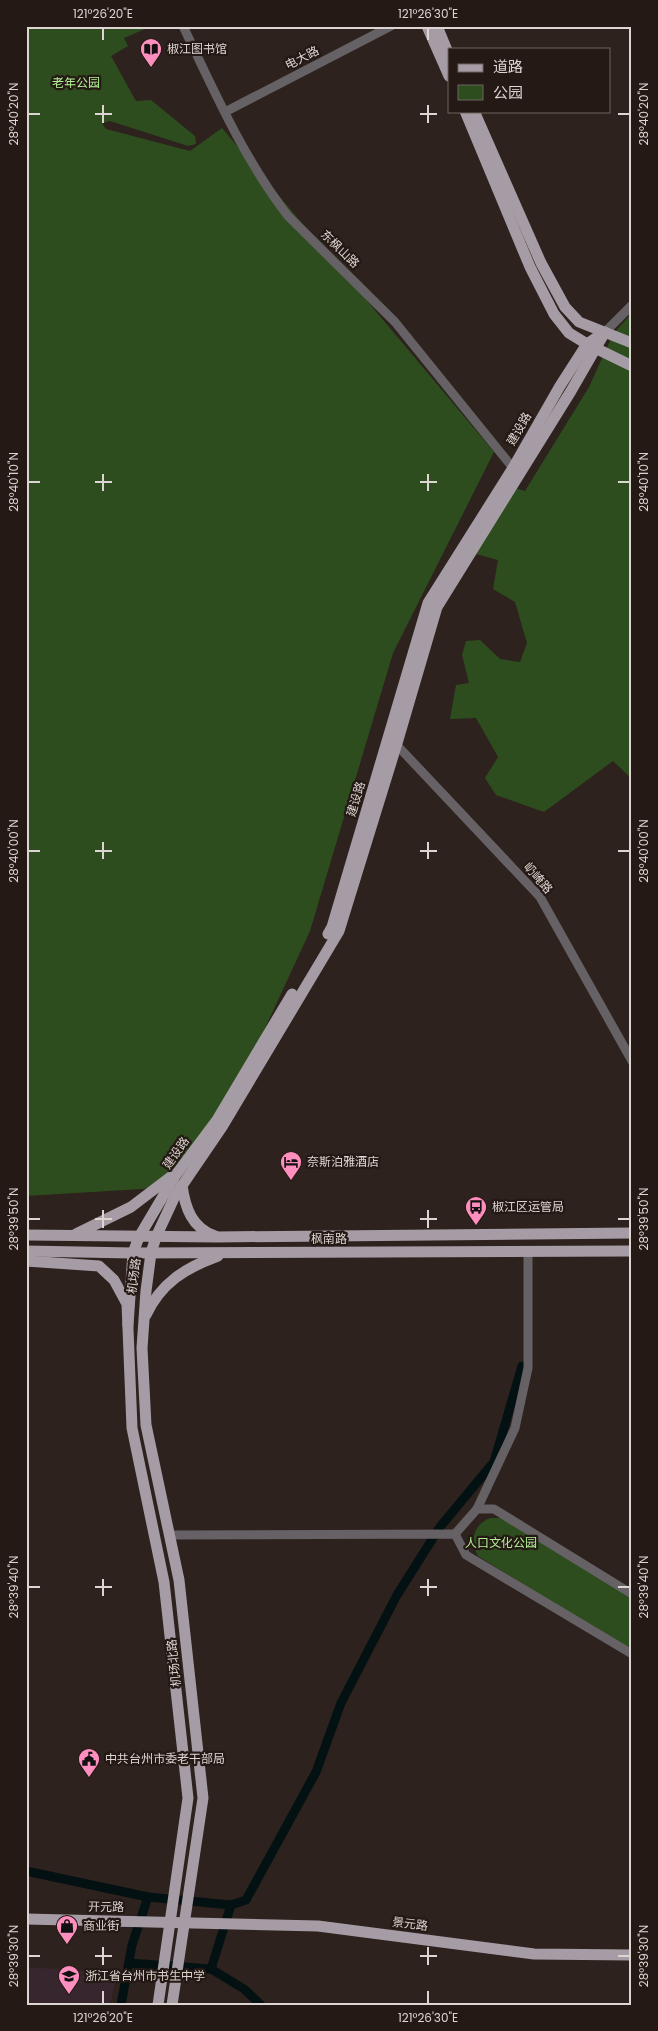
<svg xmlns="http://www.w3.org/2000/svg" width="658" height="2031" viewBox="0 0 658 2031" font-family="Poppins,'Noto Sans SC',sans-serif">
<rect width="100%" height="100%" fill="#2d221d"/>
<path fill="#38262e" d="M26 1967 117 1973 110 2005H26Z"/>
<g fill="#2e4d1f">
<path d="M26 26H42L43 28 44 26H152L124 38 128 46 111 56 136 101 151 100 195 136 196 144 188 146 110 121 102 123 106 129 190 151 222 128 494 452 393 653 310 931 235 1093 158 1188 26 1196Z"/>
<path d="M632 313V779L613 761 544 812 496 795 485 778 498 757 476 718 450 719 456 685 469 683 462 655 466 641 480 640 500 659 520 662 527 643 515 602 493 589 498 560 476 554 515 488 525 491 589 387 613 334Z"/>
<path d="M490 1518H501L508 1521 632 1599V1652L478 1556C469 1541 474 1524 490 1518Z"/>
</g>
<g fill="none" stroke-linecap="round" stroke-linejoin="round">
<g stroke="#031112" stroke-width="9">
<path d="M26 1871 148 1897"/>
<path d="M129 1963 211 1969 244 1989 261 2005"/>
<path d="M211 1969 231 1905"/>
<path d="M121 2005 132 1945 148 1897 231 1905 246 1900 316 1772 341 1703 397 1595 440 1527 494 1462 522 1366"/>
</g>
<g stroke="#656165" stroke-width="9">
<path d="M183 26C214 91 244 159 288 216L395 322 513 468"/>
<path d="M225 112 391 26"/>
<path d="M605 332 632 305"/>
<path d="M393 741 540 897 632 1061"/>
<path d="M477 1509 515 1428 528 1368V1252"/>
<path d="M455 1534 477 1509H494L632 1594"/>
<path d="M169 1535 455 1534 466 1555 632 1654"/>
</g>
<g stroke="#a69ca5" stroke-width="11">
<path d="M427 26 449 76"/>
<path d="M437 26 449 55"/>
<path d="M465 111 530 267 554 314 569 333 587 344 632 366"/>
<path d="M474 111 541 263 565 307 579 322 632 343"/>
<path d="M328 934 332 927 428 603 513 468 560 386 587 344 603 333"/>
<path d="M182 1185C185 1208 192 1228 215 1236"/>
<path d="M76 1234 131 1207 173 1175"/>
<path d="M26 1235 217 1237 632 1233"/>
<path d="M26 1251 133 1253 632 1251"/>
<path d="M26 1261 99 1266 114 1280 127 1304 132 1428 164 1582 188 1798 158 2005"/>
<path d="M146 1315C161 1283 185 1268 218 1256"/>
<path d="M128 1325 133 1253 139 1237 175 1176 217 1120 292 994"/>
<path d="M26 1919 318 1926 534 1954 632 1955"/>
<path d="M172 2005 203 1798 179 1580 146 1425 142 1348 146 1291 151 1253 156 1237 175 1196 222 1127 339 931 398 740 437 607 571 391 605 332"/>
</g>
</g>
<path fill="none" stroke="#ddd5d2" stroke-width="2" d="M103 28V40M428 28V40M103 105V123M428 105V123M28 114H40M95 114H112M420 114H437M618 114H630M103 474V491M428 474V491M28 482H40M95 482H112M420 482H437M618 482H630M103 842V859M428 842V859M28 851H40M95 851H112M420 851H437M618 851H630M103 1210V1228M428 1210V1228M28 1219H40M95 1219H112M420 1219H437M618 1219H630M103 1579V1596M428 1579V1596M28 1587H40M95 1587H112M420 1587H437M618 1587H630M103 1947V1965M428 1947V1965M28 1956H40M95 1956H112M420 1956H437M618 1956H630M103 1991V2004M428 1991V2004"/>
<defs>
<g id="library-pin" transform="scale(1.125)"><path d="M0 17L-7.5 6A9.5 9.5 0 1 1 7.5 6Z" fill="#fe8ebd" stroke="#241914"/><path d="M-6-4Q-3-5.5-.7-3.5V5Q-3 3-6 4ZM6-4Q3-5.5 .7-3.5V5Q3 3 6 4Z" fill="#111"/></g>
<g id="hotel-pin" transform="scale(1.125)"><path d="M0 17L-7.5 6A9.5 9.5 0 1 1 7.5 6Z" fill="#fe8ebd" stroke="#241914"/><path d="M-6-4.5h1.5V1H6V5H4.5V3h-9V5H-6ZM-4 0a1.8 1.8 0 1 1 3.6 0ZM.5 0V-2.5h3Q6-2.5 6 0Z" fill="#111"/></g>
<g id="bus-pin" transform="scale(1.125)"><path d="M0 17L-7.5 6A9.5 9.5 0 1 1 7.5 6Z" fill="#fe8ebd" stroke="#241914"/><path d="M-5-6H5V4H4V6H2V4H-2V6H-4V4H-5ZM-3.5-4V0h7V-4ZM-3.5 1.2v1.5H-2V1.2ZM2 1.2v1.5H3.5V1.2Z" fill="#111"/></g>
<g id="civic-pin" transform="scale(1.125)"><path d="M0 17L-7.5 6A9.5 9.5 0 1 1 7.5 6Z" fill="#fe8ebd" stroke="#241914"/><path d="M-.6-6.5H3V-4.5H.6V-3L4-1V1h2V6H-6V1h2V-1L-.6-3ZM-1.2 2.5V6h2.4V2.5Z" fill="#111"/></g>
<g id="shop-pin" transform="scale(1.125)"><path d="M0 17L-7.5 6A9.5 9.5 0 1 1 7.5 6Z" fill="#fe8ebd" stroke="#241914"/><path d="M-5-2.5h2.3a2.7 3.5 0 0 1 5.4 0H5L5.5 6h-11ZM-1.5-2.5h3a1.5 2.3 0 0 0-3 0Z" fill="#111"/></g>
<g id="school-pin" transform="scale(1.125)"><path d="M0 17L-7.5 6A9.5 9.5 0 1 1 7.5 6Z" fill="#fe8ebd" stroke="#241914"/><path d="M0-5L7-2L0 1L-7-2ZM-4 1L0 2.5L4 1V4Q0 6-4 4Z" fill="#111"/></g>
</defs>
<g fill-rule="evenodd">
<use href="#library-pin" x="151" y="49"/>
<use href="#hotel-pin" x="291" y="1162"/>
<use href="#bus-pin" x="476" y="1207"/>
<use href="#civic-pin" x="89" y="1759"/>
<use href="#shop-pin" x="67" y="1926"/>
<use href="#school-pin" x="69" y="1976"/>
</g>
<g text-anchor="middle" stroke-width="4.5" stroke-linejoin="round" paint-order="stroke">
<g font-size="12" fill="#ddd5d2" stroke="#241914" text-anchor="start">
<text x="167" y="53">椒江图书馆</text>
<text x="307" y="1166">奈斯泊雅酒店</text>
<text x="492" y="1211">椒江区运管局</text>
<text x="105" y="1763">中共台州市委老干部局</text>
<text x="83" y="1930">商业街</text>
<text x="85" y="1980">浙江省台州市书生中学</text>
</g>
<g font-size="12" fill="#ddd5d2" stroke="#241914">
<text transform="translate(302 58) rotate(-27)" y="4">电大路</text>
<text transform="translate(340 249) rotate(44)" y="4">东枫山路</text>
<text transform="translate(519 429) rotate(-60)" y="4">建设路</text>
<text transform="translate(356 799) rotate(-73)" y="4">建设路</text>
<text transform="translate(538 878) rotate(49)" y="4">屷崦路</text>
<text transform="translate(176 1153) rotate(-55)" y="4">建设路</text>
<text x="329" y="1243">枫南路</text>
<text transform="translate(134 1276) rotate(-83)" y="4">机场路</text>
<text transform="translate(174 1663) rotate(-96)" y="4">机场北路</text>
<text transform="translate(106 1907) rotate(1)" y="4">开元路</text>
<text transform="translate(410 1924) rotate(7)" y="4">景元路</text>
</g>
<g font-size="12" fill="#b0f193" stroke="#241914">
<text x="76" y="87">老年公园</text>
<text x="501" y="1547">人口文化公园</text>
</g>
</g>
<rect width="658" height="2031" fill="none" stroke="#241914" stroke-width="55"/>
<rect x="448" y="48" width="162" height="65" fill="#241914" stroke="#6e6460"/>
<rect x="458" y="64" width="25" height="8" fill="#a69ca5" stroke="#6e6460"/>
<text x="493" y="72" font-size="15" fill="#ddd5d2">道路</text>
<rect x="458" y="85" width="25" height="15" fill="#2e4d1f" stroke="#6e6460"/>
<text x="493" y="98" font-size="15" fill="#ddd5d2">公园</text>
<rect x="28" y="28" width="602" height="1976" fill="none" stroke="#ddd5d2" stroke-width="2"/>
<g font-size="12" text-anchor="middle" fill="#ddd5d2">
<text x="103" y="18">121°26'20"E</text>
<text x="428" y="18">121°26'30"E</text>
<text transform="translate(14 114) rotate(-90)" y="4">28°40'20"N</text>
<text transform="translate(644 114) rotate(-90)" y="4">28°40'20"N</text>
<text transform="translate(14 482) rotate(-90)" y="4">28°40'10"N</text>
<text transform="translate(644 482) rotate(-90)" y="4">28°40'10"N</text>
<text transform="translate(14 851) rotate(-90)" y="4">28°40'00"N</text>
<text transform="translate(644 851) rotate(-90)" y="4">28°40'00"N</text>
<text transform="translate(14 1219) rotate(-90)" y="4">28°39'50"N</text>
<text transform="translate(644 1219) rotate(-90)" y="4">28°39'50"N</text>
<text transform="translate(14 1587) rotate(-90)" y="4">28°39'40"N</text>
<text transform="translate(644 1587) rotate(-90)" y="4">28°39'40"N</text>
<text transform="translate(14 1956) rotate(-90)" y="4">28°39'30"N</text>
<text transform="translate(644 1956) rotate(-90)" y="4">28°39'30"N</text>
<text x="103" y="2022">121°26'20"E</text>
<text x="428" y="2022">121°26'30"E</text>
</g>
</svg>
